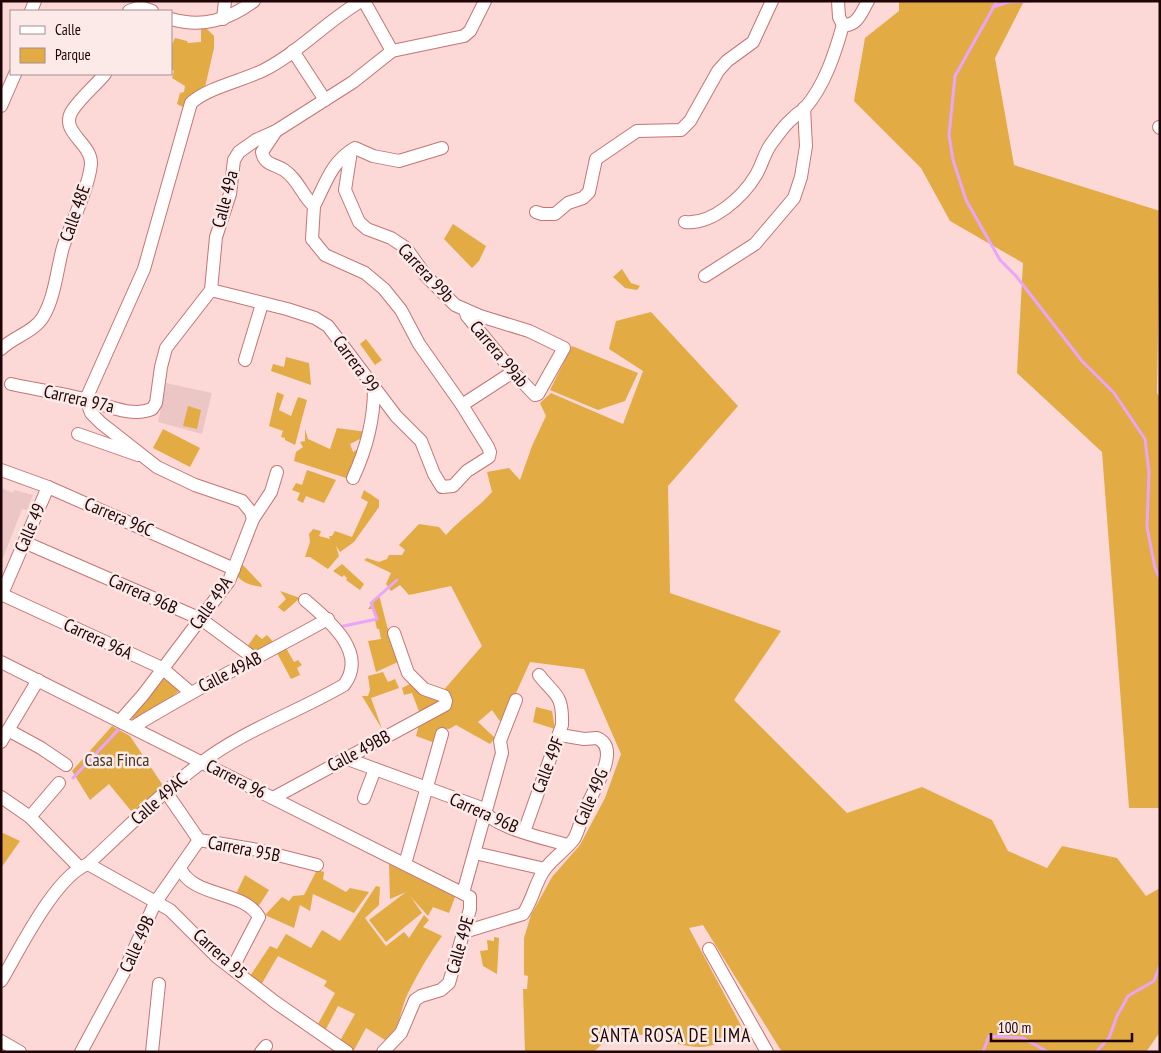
<svg xmlns="http://www.w3.org/2000/svg" width="1161" height="1053" viewBox="0 0 1161 1053" font-family="'PT Sans Narrow',sans-serif">
<rect width="100%" height="100%" fill="#fcd8d7"/>
<g fill="#ebc6c4">
<path d="M166 383 212 393 202 434 158 422Z"/>
<path d="M1 488 13 493 14 490 33 495 27 510 22 509 3 558H1Z"/>
</g>
<g fill="#e2ab44">
<path d="M899 1H1024L995 58 1014 165 1160 211 1157 393 1160 398V808H1129L1102 452 1017 373 1023 263 950 221 921 168 854 101 865 38 899 11Z"/>
<path d="M205 27 214 36V48L205 87 191 96 183 107 177 104 180 93 184 92 185 86 172 78 174 71 171 69V47L175 38 187 41 188 43 201 42V28Z"/>
<path d="M453 224 486 246 479 261 472 268 444 239Z"/>
<path d="M622 269 631 283 640 286 637 290 625 288 613 277Z"/>
<path d="M651 312 738 406 668 486 670 593 781 631 734 700 847 813 922 787 992 820 1008 851 1047 868 1062 846 1117 858 1146 896 1160 888V1032L1146 1052H782L703 925 689 928 745 1033C730 1038 713 1048 697 1047 660 1045 626 1016 594 1052H525L523 989H527L528 976 524 975V938L531 915 552 877 580 845 605 798 621 754 584 669 530 662 502 724 492 710 478 722 495 738 490 744 456 725 449 729 439 728 435 743 416 736 419 724 449 705 442 692 482 646 451 586 409 595 400 585 391 591 386 584 391 573 364 560 367 558 379 562 387 559 389 555H402L405 550 399 545 419 524 439 527 446 535C460 519 478 508 492 492L487 472 509 468 520 480 532 446 546 416 540 403 551 393 623 424 643 371 609 349 616 321Z"/>
<path d="M366 339 382 360 375 365 360 344Z"/>
<path d="M572 346 638 373 625 401 598 410 550 390Z"/>
<path d="M286 357 309 363 311 385 271 371 273 364 284 367Z"/>
<path d="M277 392 284 395 279 410 291 416 298 397 307 400 295 445 285 440V438L281 437 283 431 269 426Z"/>
<path d="M188 406 201 410 197 429 183 426Z"/>
<path d="M337 428 367 432 364 437 350 444 353 452 363 446 349 479 294 461 296 452 303 447 300 442 305 441V429L308 439 330 449Z"/>
<path d="M163 429 200 448 190 467 153 448Z"/>
<path d="M307 470 336 480 324 503 306 496 303 503 297 500 300 493 292 490 296 483 302 485Z"/>
<path d="M364 490 379 500V507L354 542 340 552 336 546 339 556 328 569 310 557H305L310 542 309 534 313 529 321 531 319 536 330 539 329 536H332L335 531 352 537 368 502 361 498Z"/>
<path d="M239 561 261 584 262 587C252 585 242 584 236 574Z"/>
<path d="M342 564 364 584 360 590 346 580 347 578 344 575 342 577 333 571Z"/>
<path d="M280 591 300 598 284 612 278 607 286 599Z"/>
<path d="M379 595 387 626 400 661 376 672 368 641 381 639 379 629H377L375 620 377 617 374 609H368Z"/>
<path d="M256 634 262 639 267 635 276 645 259 654 247 647Z"/>
<path d="M286 648 294 662 298 660 302 665 297 668 300 675 291 679 277 653Z"/>
<path d="M383 672 388 682 395 679 399 688 371 698 382 729 362 696H368L370 690 368 676Z"/>
<path d="M165 677 179 691 138 722 129 716Z"/>
<path d="M410 684 441 701 420 714 412 693 404 695 402 688Z"/>
<path d="M536 707 552 711 555 729 533 722Z"/>
<path d="M112 726 130 736 164 787 132 812 109 784 90 800 72 771Z"/>
<path d="M3 833 20 841 1 868V834Z"/>
<path d="M389 864 455 897 449 913 433 907 428 916 411 897 422 913 386 942 369 920 406 892 390 899Z"/>
<path d="M317 870 324 872 323 879 346 892 350 888 369 892 354 913 313 894 310 911 300 905 294 928 265 915 282 897 289 901 293 896 304 895Z"/>
<path d="M245 875 269 890 258 907 236 894Z"/>
<path d="M376 886 380 887 379 905 365 918 386 946 404 932 409 938 424 915 429 920 423 927 442 936C429 954 418 973 408 993 400 1009 401 1029 385 1040L366 1028 353 1052 340 1041 355 1014 338 1006 326 1029 318 1024 335 993 324 986 327 981 278 956 261 985 250 976 270 946 277 949 286 934 311 948 322 930 340 941Z"/>
<path d="M494 937 499 938 497 974 483 966 480 951 488 950 487 940 494 941Z"/>
</g>
<g fill="none" stroke-linecap="round" stroke-linejoin="round">
<g stroke="#e9a5f8" stroke-width="3">
<path d="M997 1 955 76 949 135 953 160 966 200 1000 260 1016 276 1082 361 1114 393 1145 439 1149 472 1147 527 1155 568 1160 579"/>
<path d="M993 7 1009 2 1031 1"/>
<path d="M339 627 377 619 371 603 397 580"/>
<path d="M73 778 119 729"/>
<path d="M983 1052 989 1036 1023 1038 1048 1052"/>
<path d="M1096 1052 1109 1038 1117 1016 1128 996 1154 981 1160 965"/>
</g>
<g stroke="#c47574" stroke-width="14">
<g id="minor">
<path d="M364 1 392 51"/>
<path d="M838 1 839 17 843 25"/>
<path d="M31 11 35 1"/>
<path d="M129 11 140 7 152 11"/>
<path d="M171 19C203 28 228 20 254 1"/>
<path d="M223 19 225 1"/>
<path d="M843 25C857 27 862 11 868 1"/>
<path d="M293 51 325 100"/>
<path d="M1 106 15 74"/>
<path d="M1159 127 1160 128"/>
<path d="M351 151 345 190 359 222 367 229 391 238 406 248 426 276 455 305 480 316 529 331 564 348 538 394 535 395 513 372 467 316 465 310"/>
<path d="M314 206C326 183 331 162 355 148L373 156 399 161 442 148"/>
<path d="M536 212 542 214H555L568 203 583 198 589 192 596 159 637 131 681 130 690 121 718 71 727 61 753 42 772 1"/>
<path d="M685 222C712 225 743 197 756 175 762 165 764 154 771 144 778 135 784 125 793 118 796 114 801 112 805 108 825 85 835 53 843 25"/>
<path d="M705 276 755 244 794 198 801 177 806 146 804 108"/>
<path d="M211 290 287 309 315 318 328 326 396 416 421 441 434 474 442 487 453 486 467 471 489 457 490 452 488 447 462 405 419 344 401 310 384 289 365 273 325 255 312 239 314 206C302 196 299 180 284 170 275 164 264 165 262 152L276 131"/>
<path d="M1 349C13 337 34 332 43 317 55 297 57 269 63 247 71 224 89 187 91 164 92 143 59 132 72 111 81 97 95 86 105 74"/>
<path d="M245 360 262 304"/>
<path d="M11 384C35 389 60 393 84 399 104 404 131 418 152 409L156 403 161 367 166 348 211 290 216 237 230 194 234 160 239 152 256 140 276 131 353 82 392 51 464 36 470 31 485 1"/>
<path d="M462 405 513 372"/>
<path d="M78 434 138 455"/>
<path d="M1 470 48 487 234 569"/>
<path d="M353 478C366 450 374 421 374 389"/>
<path d="M253 519 251 512 242 501 195 485 157 467 101 423 91 413 86 399 144 269 191 103C209 87 242 81 264 70 299 52 327 21 361 1"/>
<path d="M24 542 201 619 255 659"/>
<path d="M1 594 162 668 190 692"/>
<path d="M1 596 48 487"/>
<path d="M1 662 470 897V909L449 983 441 990 421 996 415 1000 401 1033 383 1052"/>
<path d="M120 721 143 695 229 581 253 519 271 492 277 472"/>
<path d="M133 727C196 688 263 655 328 619"/>
<path d="M8 730 41 748 66 765"/>
<path d="M1 742 38 680"/>
<path d="M345 758 479 807C496 829 541 837 567 845"/>
<path d="M166 792 199 840 258 850 317 865"/>
<path d="M1 797 30 817 79 867"/>
<path d="M273 798 445 705 446 701 444 696 424 689 408 673 394 633"/>
<path d="M364 798 375 769"/>
<path d="M30 817 59 783"/>
<path d="M524 832 562 725C563 693 555 696 539 675"/>
<path d="M475 853 545 869"/>
<path d="M88 864 170 910 217 957 275 1002 347 1052"/>
<path d="M405 864 442 734"/>
<path d="M180 868C193 898 244 890 259 917L233 967"/>
<path d="M463 893 502 753 500 741 516 700"/>
<path d="M464 932 523 914C533 900 535 882 545 869 553 858 566 850 574 839 579 831 581 818 585 810 591 793 623 749 597 738L584 739 560 735"/>
<path d="M709 949 767 1052"/>
<path d="M1 981C19 951 55 876 88 864 125 830 161 793 201 763 244 730 298 712 344 685 369 652 327 619 305 600"/>
<path d="M1 1041 20 1052"/>
<path d="M81 1052 123 974 155 903 199 840"/>
<path d="M152 1052 159 984"/>
<path d="M261 1052 266 1046"/>
</g>
</g>
<use href="#minor" stroke="#fff" stroke-width="12"/>
</g>
<g text-anchor="middle" stroke-width="5" stroke-linejoin="round" paint-order="stroke">
<g font-size="18" fill="#1f0405" stroke="#fceae9">
<text transform="translate(225 199) rotate(-76)" y="6">Calle 49a</text>
<text transform="translate(75 213) rotate(-71)" y="6">Calle 48E</text>
<text transform="translate(426 273) rotate(47)" y="6">Carrera 99b</text>
<text transform="translate(499 354) rotate(50)" y="6">Carrera 99ab</text>
<text transform="translate(356 364) rotate(54)" y="6">Carrera 99</text>
<text transform="translate(79 399) rotate(13)" y="6">Carrera 97a</text>
<text transform="translate(119 517) rotate(23)" y="6">Carrera 96C</text>
<text transform="translate(30 528) rotate(-67)" y="6">Calle 49</text>
<text transform="translate(143 594) rotate(24)" y="6">Carrera 96B</text>
<text transform="translate(211 603) rotate(-55)" y="6">Calle 49A</text>
<text transform="translate(98 639) rotate(25)" y="6">Carrera 96A</text>
<text transform="translate(230 672) rotate(-27)" y="6">Calle 49AB</text>
<text transform="translate(359 751) rotate(-28)" y="6">Calle 49BB</text>
<text transform="translate(548 765) rotate(-69)" y="6">Calle 49F</text>
<text transform="translate(236 779) rotate(27)" y="6">Carrera 96</text>
<text transform="translate(591 797) rotate(-67)" y="6">Calle 49G</text>
<text transform="translate(159 799) rotate(-41)" y="6">Calle 49AC</text>
<text transform="translate(484 813) rotate(24)" y="6">Carrera 96B</text>
<text transform="translate(244 849) rotate(11)" y="6">Carrera 95B</text>
<text transform="translate(137 944) rotate(-66)" y="6">Calle 49B</text>
<text transform="translate(460 945) rotate(-74)" y="6">Calle 49E</text>
<text transform="translate(220 954) rotate(42)" y="6">Carrera 95</text>
</g>
<g font-size="18" fill="#453822" stroke="#fceae9">
<text x="117" y="766">Casa Finca</text>
</g>
<g font-size="19" letter-spacing="1" fill="#1f0405" stroke="#fceae9">
<text x="671" y="1042">SANTA ROSA DE LIMA</text>
</g>
</g>
<rect width="1161" height="1053" fill="none" stroke="#1f0405" stroke-width="5"/>
<rect x="10" y="10" width="162" height="65" fill="#fceae9" stroke="#a48e8e"/>
<rect x="20" y="26" width="25" height="8" fill="#ffffff" stroke="#a48e8e"/>
<text x="55" y="35" font-size="15" fill="#1f0405">Calle</text>
<rect x="20" y="48" width="25" height="15" fill="#e2ab44" stroke="#a48e8e"/>
<text x="55" y="60" font-size="15" fill="#1f0405">Parque</text>
<path d="M991 1033v8h141v-8" fill="none" stroke="#1f0405" stroke-width="2.5"/>
<text x="998" y="1033" font-size="15" fill="#1f0405" stroke="#fceae9" stroke-width="4" paint-order="stroke">100 m</text>
</svg>
